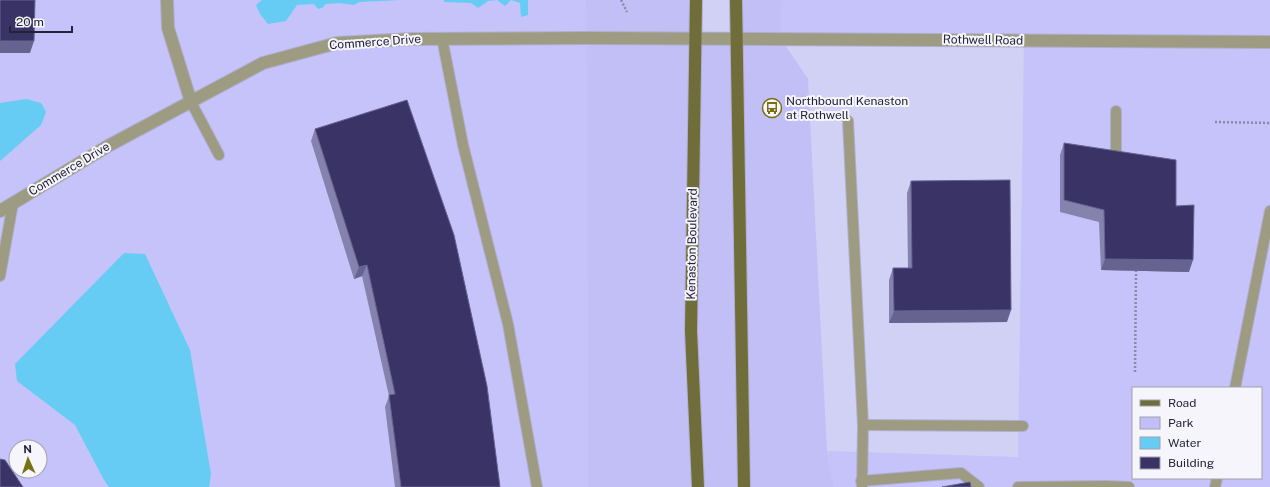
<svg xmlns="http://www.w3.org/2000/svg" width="1270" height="487" viewBox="0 0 1270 487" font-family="'Public Sans',sans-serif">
<rect width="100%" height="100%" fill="#d1d1f5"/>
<g fill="#c5c3f9" fill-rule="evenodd">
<path d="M0 0H586L588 487H0ZM16 447H40V471H16Z"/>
<path d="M782 0H1270V487H834L827 451 1018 457 1024 41 781 39ZM1133 388H1261V478H1133Z"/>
</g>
<path fill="#c1bff6" d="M586 0H696V38H736L737 0H782L781 39 808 79 827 451 834 487H588Z"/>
<g fill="#66ccf4">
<path d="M262 0H401L359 2 354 5 339 3 326 4 322 8 318 9 314 4 297 5 286 21 268 24 260 14 256 5Z"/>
<path d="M444 0H528V15L521 17 520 3 511 0 505 6 497 0 488 1 478 8 471 3 444 2Z"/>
<path d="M26 99 41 103 46 112 41 125 0 161V103Z"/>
<path d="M124 253 145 254 190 350 211 474 209 487H109L104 480 75 425 17 381 15 364Z"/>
</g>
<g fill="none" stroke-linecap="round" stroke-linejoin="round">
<g stroke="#aeaecf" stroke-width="12">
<g id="lane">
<path d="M442 38 463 145 508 324 537 487"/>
<path d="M191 102 219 155"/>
<path d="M1116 111V163"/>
<path d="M848 121 863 425 862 487"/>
<path d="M0 276 13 203"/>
<path d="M1235 388 1270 211"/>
<path d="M863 425 1023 426"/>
<path d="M861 481 961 473 979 487"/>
<path d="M1106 486 1129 487"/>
<path d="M1018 487 1106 486V487"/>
<path d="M1215 487 1217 478"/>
</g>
</g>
<g stroke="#aeaecf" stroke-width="14">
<g id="street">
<path d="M167 0 168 28 191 102"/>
<path d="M0 211 108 146 263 63 337 43 413 39 586 38 1270 42"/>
</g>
</g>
<g stroke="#aeaecf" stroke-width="14">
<g id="primary">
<path d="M696 0 691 331 698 487"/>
<path d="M736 0 744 487"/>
</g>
</g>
<g stroke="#8a89a8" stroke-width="2.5" stroke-dasharray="2 2" stroke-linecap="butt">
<path d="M621 0 627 12"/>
<path d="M1215 122 1270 123"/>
<path d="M1135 372 1136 271"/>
</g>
<use href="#lane" stroke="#9d9c82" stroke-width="10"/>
<use href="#street" stroke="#9d9c82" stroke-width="12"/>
<use href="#primary" stroke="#6f6d3a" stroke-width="12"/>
</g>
<g fill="#8682ae">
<path d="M315 129 500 487H395L385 407 389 396 362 276 354 279 311 141Z"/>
<path d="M1064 143 1176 206 1189 272 1101 270 1099 222 1060 212V155Z"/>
<path d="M911 181 1007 322 889 323V280L893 268H908L907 193Z"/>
</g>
<g fill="#676391">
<path d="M0 41H34L30 53H0Z"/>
<path d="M1105 259 1193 260 1189 272 1101 270Z"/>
<path d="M367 265 362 276 354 279 359 267Z"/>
<path d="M1011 310 1007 322 889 323 894 311Z"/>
</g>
<g fill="#3a3466" stroke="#676391">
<path d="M0 0H35L34 41H0Z"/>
<path d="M407 100 454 235 487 386 500 487H401L389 395 395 394 367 265 359 267 315 129Z"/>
<path d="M1064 143 1176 160V206L1194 205 1193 260 1105 259 1104 210 1064 200Z"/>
<path d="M1010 180 1011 310 894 311 893 268H912L911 181Z"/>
<path d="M0 459 5 460 23 487H0Z"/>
<path d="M970 482 971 487H942Z"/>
</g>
<defs>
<g id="bus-ring" transform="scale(1)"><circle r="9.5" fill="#f5f5fb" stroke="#767214" stroke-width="1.5"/><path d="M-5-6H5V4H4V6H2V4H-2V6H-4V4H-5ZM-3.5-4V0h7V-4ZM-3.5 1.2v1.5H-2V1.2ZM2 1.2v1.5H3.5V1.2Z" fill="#767214"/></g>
</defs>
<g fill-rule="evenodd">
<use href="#bus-ring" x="772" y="108"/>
</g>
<g text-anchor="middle" stroke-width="4" stroke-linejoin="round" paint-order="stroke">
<g font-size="12" fill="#232238" stroke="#f5f5fb">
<text transform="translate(983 40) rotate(1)" y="4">Rothwell Road</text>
<text transform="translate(375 42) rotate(-4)" y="4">Commerce Drive</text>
<text transform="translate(69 169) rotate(-31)" y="4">Commerce Drive</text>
<text transform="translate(692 244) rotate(-89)" y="4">Kenaston Boulevard</text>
</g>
<g font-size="12" fill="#232238" stroke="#f5f5fb" text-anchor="start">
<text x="786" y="105">Northbound Kenaston<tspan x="786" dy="14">at Rothwell</tspan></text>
</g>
</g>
<rect x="1132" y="387" width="130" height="92" fill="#f5f5fb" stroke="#a1a1ad"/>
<rect x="1140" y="400" width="20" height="6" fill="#6f6d3a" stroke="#a1a1ad"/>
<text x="1168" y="407" font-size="12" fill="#232238">Road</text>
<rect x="1140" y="417" width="20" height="12" fill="#c1bff6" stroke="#a1a1ad"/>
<text x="1168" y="427" font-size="12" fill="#232238">Park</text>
<rect x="1140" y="437" width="20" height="12" fill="#66ccf4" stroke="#a1a1ad"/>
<text x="1168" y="447" font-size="12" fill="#232238">Water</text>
<rect x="1140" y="457" width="20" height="12" fill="#3a3466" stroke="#a1a1ad"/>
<text x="1168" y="467" font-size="12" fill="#232238">Building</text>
<g transform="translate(28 459) rotate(357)"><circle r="19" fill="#f5f5fb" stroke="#a1a1ad"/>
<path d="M0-3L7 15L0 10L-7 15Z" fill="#767214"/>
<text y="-6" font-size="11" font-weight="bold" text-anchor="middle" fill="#232238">N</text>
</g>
<path d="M10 26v6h62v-6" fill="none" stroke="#232238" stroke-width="2"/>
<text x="16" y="26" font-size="12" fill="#232238" stroke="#f5f5fb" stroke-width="3" paint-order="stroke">20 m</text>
</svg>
